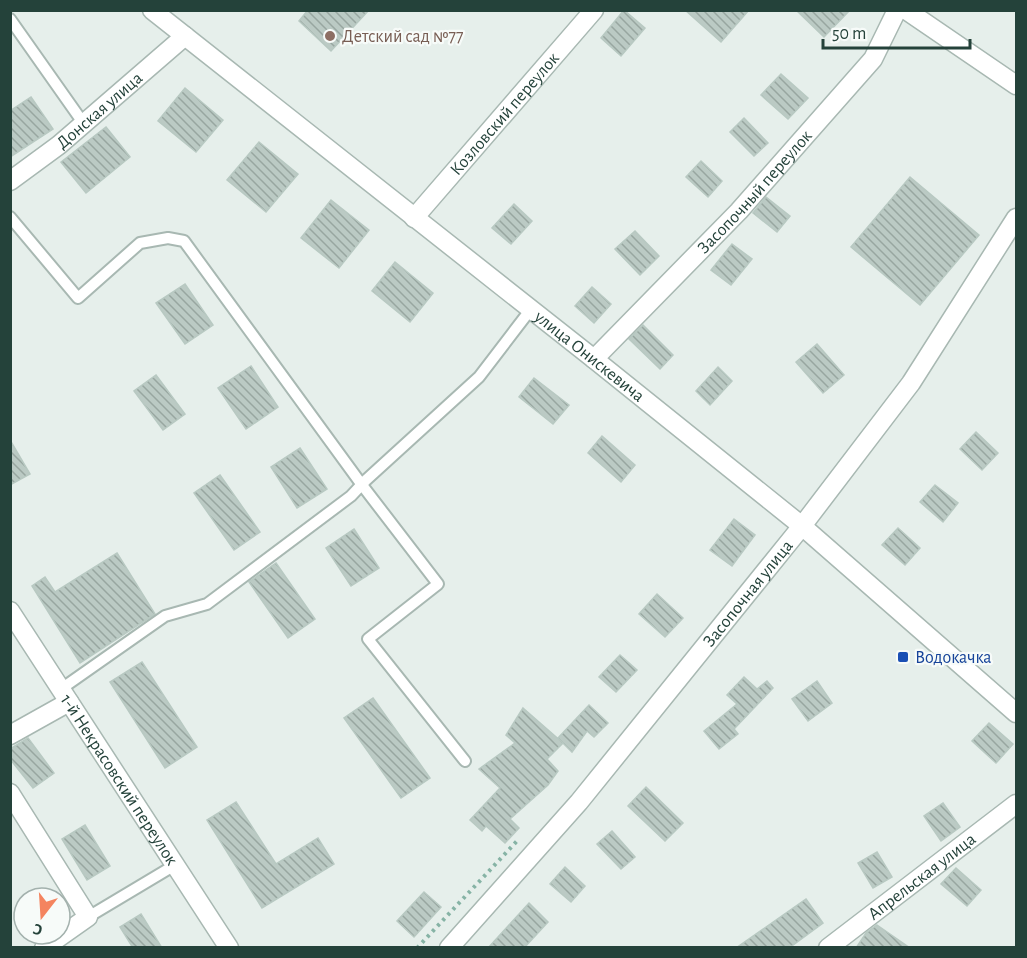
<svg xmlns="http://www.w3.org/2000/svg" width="1027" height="958" viewBox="0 0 1027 958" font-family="'Alegreya Sans',sans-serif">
<defs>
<pattern id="building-back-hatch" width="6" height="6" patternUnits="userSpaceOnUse" patternTransform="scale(1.5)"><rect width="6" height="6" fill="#bbcac4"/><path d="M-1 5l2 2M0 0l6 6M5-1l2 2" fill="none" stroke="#98a6a0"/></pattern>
</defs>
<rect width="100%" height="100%" fill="#e6efeb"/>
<g fill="url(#building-back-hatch)" stroke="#b8c9c2" stroke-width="1.5">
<path d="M308 10H369L331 51 299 21Z"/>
<path d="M624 10 645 28 621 56 601 38Z"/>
<path d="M685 10H749L721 42Z"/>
<path d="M796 10H850L824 37Z"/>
<path d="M781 74 808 98 788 119 761 95Z"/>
<path d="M185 88 223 120 196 152 158 121Z"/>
<path d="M31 97 53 129 10 157V111Z"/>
<path d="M744 118 768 143 754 156 730 132Z"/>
<path d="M106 127 130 157 86 193 61 162Z"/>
<path d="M259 142 298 174 266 212 227 180Z"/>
<path d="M701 161 722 181 708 197 686 177Z"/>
<path d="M910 177 979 235 920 305 851 247Z"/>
<path d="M766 197 790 216 777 232 753 213Z"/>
<path d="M331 200 369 230 339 268 301 238Z"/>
<path d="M514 204 532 221 511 244 492 228Z"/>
<path d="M635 231 659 256 640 275 615 249Z"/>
<path d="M732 244 752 259 731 285 711 270Z"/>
<path d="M395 262 433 293 410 322 372 291Z"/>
<path d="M185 284 213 325 185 344 156 303Z"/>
<path d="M592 287 611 304 594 323 575 306Z"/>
<path d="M643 325 673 355 660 369 629 339Z"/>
<path d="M817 344 844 375 823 393 796 362Z"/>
<path d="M251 366 278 407 246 429 218 388Z"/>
<path d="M718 367 732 381 710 405 696 391Z"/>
<path d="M156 375 185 414 163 430 134 391Z"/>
<path d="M534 378 569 405 553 424 519 397Z"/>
<path d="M976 432 998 453 982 470 960 449Z"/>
<path d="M602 436 635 465 621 482 588 453Z"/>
<path d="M10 440 30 474 10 485Z"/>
<path d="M300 448 327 489 297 508 271 467Z"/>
<path d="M220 475 260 532 234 550 194 493Z"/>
<path d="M935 485 958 503 943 522 920 502Z"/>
<path d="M734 519 755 535 732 566 710 550Z"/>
<path d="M898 528 920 548 905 565 882 545Z"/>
<path d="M354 529 379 568 351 586 326 548Z"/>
<path d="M117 553 155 614 80 663 32 586 45 577 55 592Z"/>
<path d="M276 563 315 619 288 638 249 582Z"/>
<path d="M657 594 683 618 665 637 639 614Z"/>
<path d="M620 655 637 670 616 692 599 677Z"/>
<path d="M142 662 197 747 165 768 110 682Z"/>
<path d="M744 677 757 689 767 681 773 688 734 729 738 734 719 749 704 731 737 704 727 695Z"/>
<path d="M817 681 832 703 808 721 792 699Z"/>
<path d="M373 698 430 778 401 798 344 718Z"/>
<path d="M589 705 608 723 594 737 587 731 572 752 558 738Z"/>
<path d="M523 708 563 743 547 759 558 771 548 785 510 819 519 828 505 843 486 826 482 831 470 820 500 788 479 769 515 743 506 735Z"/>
<path d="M989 723 1013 744 996 763 972 741Z"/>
<path d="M28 738 54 773 33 788 10 759V749Z"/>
<path d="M646 787 683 823 665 841 628 806Z"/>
<path d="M236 802 276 864 318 838 334 864 262 908 207 820Z"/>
<path d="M943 803 960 827 941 841 924 816Z"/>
<path d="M85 825 110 866 87 880 62 839Z"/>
<path d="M612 831 635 857 621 869 597 844Z"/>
<path d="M877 852 892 877 873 888 858 863Z"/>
<path d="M565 867 585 886 571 902 550 884Z"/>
<path d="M956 868 981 890 967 906 941 884Z"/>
<path d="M424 892 441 907 414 937 397 921Z"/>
<path d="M806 899 823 923 789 948H736Z"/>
<path d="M529 903 548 922 524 948H488Z"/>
<path d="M141 914 162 948H133L120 927Z"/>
<path d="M877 925 910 948H856L866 933Z"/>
</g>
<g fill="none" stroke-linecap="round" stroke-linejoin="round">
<g stroke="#a8b8b2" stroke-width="14">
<g id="service">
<path d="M10 19 84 124"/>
<path d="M10 217 78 298 140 243 168 238 184 241 362 485 438 584 368 639 465 761"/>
<path d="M61 689 165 616 207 604 351 496 366 480 479 377 531 309"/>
<path d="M88 917 175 865"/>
</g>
</g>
<g stroke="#a8b8b2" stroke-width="21">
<g id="minor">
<path id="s1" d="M152 10 594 359 802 526"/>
<path d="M906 10 1016 85"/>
<path id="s2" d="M10 181 59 145 185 36"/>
<path id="s3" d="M414 218 594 10"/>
<path id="s4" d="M594 359 739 211 873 59 897 10"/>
<path id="s5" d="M10 611 229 948"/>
<path d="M10 735 69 702"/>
<path d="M10 793 88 917 44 948"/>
<path id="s6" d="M828 948 1016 804"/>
</g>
</g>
<g stroke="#a8b8b2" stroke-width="21">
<g id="tertiary">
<path d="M802 526 1016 713"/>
<path id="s7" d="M449 948 579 802 802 526 911 383 1016 218"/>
</g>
</g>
<path stroke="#86b3a5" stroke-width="4" stroke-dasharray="3 4.5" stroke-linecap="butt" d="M417 948 518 840"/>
<use href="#service" stroke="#fff" stroke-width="10"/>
<use href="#minor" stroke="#fff" stroke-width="18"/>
<use href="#tertiary" stroke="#fff" stroke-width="18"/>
</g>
<circle fill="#8d6e63" stroke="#f7fbf9" stroke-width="2" cx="330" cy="36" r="6"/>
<rect fill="#1a4fb4" stroke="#f7fbf9" stroke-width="2" x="897" y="651" width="12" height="12" rx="3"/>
<g text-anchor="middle" stroke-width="4.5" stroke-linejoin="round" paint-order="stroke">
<g font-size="18" fill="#785e54" stroke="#f7fbf9" text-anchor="start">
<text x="342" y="42">Детский сад №77</text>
</g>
<g font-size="18" fill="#24423a" stroke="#f7fbf9">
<text dy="6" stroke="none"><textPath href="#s2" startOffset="114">Донская улица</textPath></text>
<text dy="6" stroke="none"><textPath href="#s3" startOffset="138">Козловский переулок</textPath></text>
<text dy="6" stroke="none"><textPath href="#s4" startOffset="232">Засопочный переулок</textPath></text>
<text dy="6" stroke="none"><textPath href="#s1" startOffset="558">улица Онискевича</textPath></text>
<text dy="6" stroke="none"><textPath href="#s7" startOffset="464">Засопочная улица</textPath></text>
<text dy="6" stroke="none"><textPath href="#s5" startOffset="201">1-й Некрасовский переулок</textPath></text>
<text dy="6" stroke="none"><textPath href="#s6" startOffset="118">Апрельская улица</textPath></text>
</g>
<g font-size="18" fill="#164399" stroke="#f7fbf9" text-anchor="start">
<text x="915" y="663">Водокачка</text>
</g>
</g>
<rect width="1027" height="958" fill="none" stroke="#24423a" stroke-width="24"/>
<g transform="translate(42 916) rotate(197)"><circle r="28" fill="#f7fbf9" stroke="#a3b1ad" stroke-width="1.5"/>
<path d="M0-4.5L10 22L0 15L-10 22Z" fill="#f4845f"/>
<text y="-9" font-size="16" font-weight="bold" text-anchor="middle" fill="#24423a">С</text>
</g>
<path d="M823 39v9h147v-9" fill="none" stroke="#24423a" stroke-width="3"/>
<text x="832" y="39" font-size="18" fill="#24423a" stroke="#f7fbf9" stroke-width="4.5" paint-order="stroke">50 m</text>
</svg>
